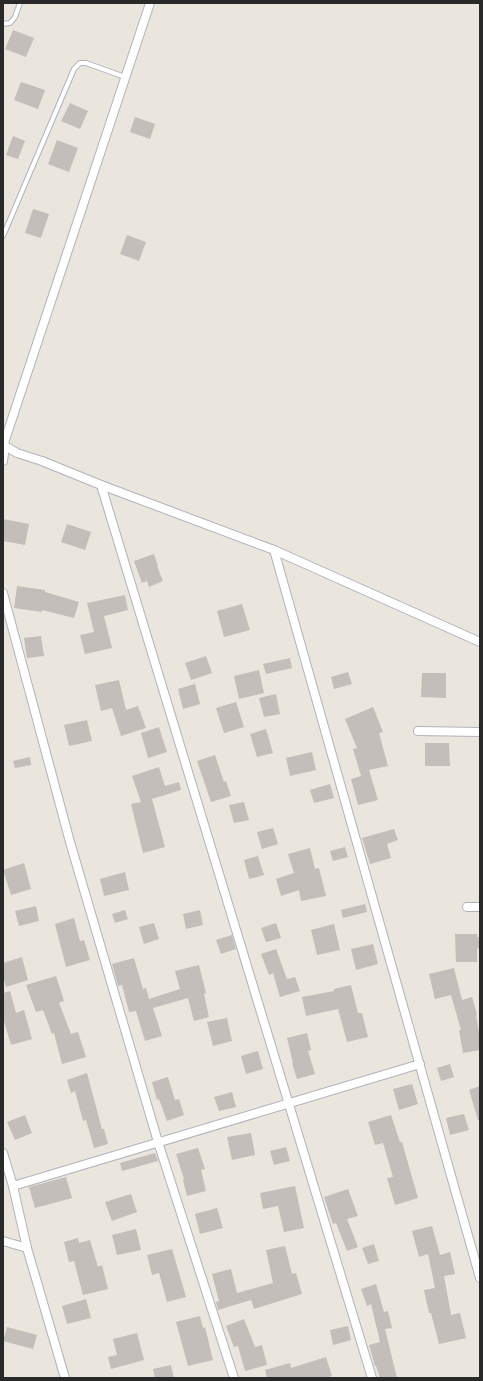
<svg xmlns="http://www.w3.org/2000/svg" width="483" height="1381" viewBox="0 0 483 1381" font-family="Overpass,sans-serif">
<rect width="100%" height="100%" fill="#eae5dd"/>
<g fill="#c3beb9">
<path d="M13 30 34 38 26 57 5 49Z"/>
<path d="M21 82 45 90 38 109 14 100Z"/>
<path d="M70 103 88 111 80 129 61 121Z"/>
<path d="M135 117 155 124 150 139 130 132Z"/>
<path d="M13 136 25 141 18 159 6 155Z"/>
<path d="M57 140 78 148 69 172 48 164Z"/>
<path d="M33 209 49 214 41 238 25 233Z"/>
<path d="M127 235 146 242 139 261 120 254Z"/>
<path d="M3 519 29 524 25 545 3 541Z"/>
<path d="M67 524 91 532 85 550 61 542Z"/>
<path d="M154 554 158 566H157L163 581 149 587 147 581 142 583 134 561Z"/>
<path d="M17 586 45 590V592L79 602 74 618 42 610V612L14 608Z"/>
<path d="M125 595 128 610 104 616 112 648 85 654 80 635 94 632 87 603Z"/>
<path d="M242 604 250 630 224 637 217 611Z"/>
<path d="M41 636 44 656 27 658 24 638Z"/>
<path d="M206 656 212 673 191 680 185 663Z"/>
<path d="M290 658 292 668 266 674 263 664Z"/>
<path d="M259 670 264 693 239 699 234 676Z"/>
<path d="M348 672 352 684 334 689 331 677Z"/>
<path d="M422 673H446V698L421 697Z"/>
<path d="M119 680 126 710 138 706 146 728 121 736 112 708 101 711 95 685Z"/>
<path d="M195 684 200 704 183 709 178 689Z"/>
<path d="M276 694 280 714 264 717 259 698Z"/>
<path d="M236 702 244 727 224 733 216 708Z"/>
<path d="M373 707 383 732 379 733 388 766 369 770 378 800 358 805 351 779 361 776 353 749 357 748 345 719Z"/>
<path d="M87 720 92 741 69 746 64 725Z"/>
<path d="M159 727 167 752 148 758 141 733Z"/>
<path d="M266 729 273 753 257 757 250 734Z"/>
<path d="M425 743H449L450 766H425Z"/>
<path d="M312 752 316 770 290 776 286 758Z"/>
<path d="M215 755 224 782 226 781 231 796 211 802 197 761Z"/>
<path d="M30 757 31 765 15 768 13 761Z"/>
<path d="M159 767 165 786 179 782 181 790 152 799 165 847 143 853 131 804 141 802 132 776Z"/>
<path d="M330 784 334 798 314 803 310 790Z"/>
<path d="M244 802 249 820 234 823 229 805Z"/>
<path d="M273 828 278 844 262 849 257 832Z"/>
<path d="M394 829 398 840 387 844 391 858 370 864 362 838Z"/>
<path d="M345 847 348 857 333 861 330 851Z"/>
<path d="M310 848 315 869 319 868 326 896 301 901 299 890 281 896 276 879 294 873 288 854Z"/>
<path d="M258 856 264 875 249 879 244 860Z"/>
<path d="M24 863 31 889 11 895 3 870Z"/>
<path d="M125 872 129 890 104 896 100 879Z"/>
<path d="M365 904 367 912 343 918 341 910Z"/>
<path d="M36 906 39 921 19 926 15 911Z"/>
<path d="M125 910 128 919 115 923 112 914Z"/>
<path d="M200 910 203 925 186 929 183 914Z"/>
<path d="M74 918 80 941 84 940 90 960 66 967 55 924Z"/>
<path d="M154 923 159 939 144 944 139 927Z"/>
<path d="M276 923 281 938 266 942 261 928Z"/>
<path d="M334 924 340 950 317 955 311 930Z"/>
<path d="M455 934H477V937H480V949L477 948V962H456Z"/>
<path d="M232 935 236 949 221 954 216 940Z"/>
<path d="M373 944 378 964 356 970 351 949Z"/>
<path d="M276 949 287 979 295 977 300 991 280 997 273 973 269 975 261 954Z"/>
<path d="M22 957 28 980 6 987 3 976V963Z"/>
<path d="M134 958 143 989 146 988 149 999 180 989 175 971 199 965 206 993 204 994 209 1017 194 1021 188 998 153 1008 162 1036 145 1041 136 1011 129 1012 122 985 118 986 112 964Z"/>
<path d="M454 968 462 1000 472 997 477 1014 476 1015 480 1038V1050L463 1053 459 1030H461L451 995 435 999 429 974Z"/>
<path d="M56 976 64 1001 59 1003 71 1034 78 1032 86 1057 62 1064 54 1033 52 1034 43 1010 36 1012 26 985Z"/>
<path d="M351 985 358 1013H362L368 1037 347 1042 338 1009 306 1016 302 997 334 991V989Z"/>
<path d="M10 991 16 1013 24 1010 32 1039 11 1045 3 1018V993Z"/>
<path d="M227 1018 232 1041 213 1046 207 1022Z"/>
<path d="M307 1033 311 1050 308 1051 315 1074 297 1079 292 1063H293L287 1038Z"/>
<path d="M258 1051 263 1069 246 1074 241 1056Z"/>
<path d="M450 1064 454 1077 441 1081 437 1068Z"/>
<path d="M87 1073 102 1129H104L108 1144 94 1148 86 1120 83 1121 75 1091 71 1093 67 1080Z"/>
<path d="M168 1077 175 1100 179 1099 184 1115 167 1121 159 1099 157 1100 152 1082Z"/>
<path d="M412 1084 418 1104 399 1110 393 1089Z"/>
<path d="M480 1086V1120H478L469 1090Z"/>
<path d="M232 1092 236 1107 219 1111 214 1097Z"/>
<path d="M464 1114 469 1130 450 1135 446 1118Z"/>
<path d="M25 1115 32 1133 15 1140 7 1122Z"/>
<path d="M391 1115 400 1142H402L418 1198 395 1205 387 1178 393 1177 383 1143 375 1145 368 1122Z"/>
<path d="M251 1133 255 1155 232 1160 227 1137Z"/>
<path d="M286 1147 290 1161 274 1165 270 1151Z"/>
<path d="M198 1148 205 1169 201 1170 206 1191 187 1196 183 1180 184 1179 176 1154Z"/>
<path d="M155 1153 158 1161 122 1171 120 1163Z"/>
<path d="M66 1177 72 1198 35 1208 29 1187Z"/>
<path d="M295 1186 304 1228 284 1232 278 1206 263 1209 260 1193Z"/>
<path d="M348 1189 358 1216 347 1219 358 1247 347 1251 336 1223 333 1224 324 1197Z"/>
<path d="M131 1194 137 1212 112 1221 105 1202Z"/>
<path d="M217 1208 223 1228 200 1234 195 1214Z"/>
<path d="M432 1226 440 1255 450 1252 455 1274 444 1276 451 1315 460 1313 466 1338 439 1344 431 1313H429L424 1290 435 1288 428 1254 419 1257 412 1231Z"/>
<path d="M136 1229 141 1250 117 1255 112 1235Z"/>
<path d="M78 1238 79 1243 90 1240 98 1267 102 1265 108 1289 83 1295 74 1261 69 1262 64 1242Z"/>
<path d="M374 1244 379 1261 368 1264 362 1248Z"/>
<path d="M285 1246 292 1274 296 1273 302 1294 254 1309 251 1300 218 1310 216 1302 219 1301 212 1274 231 1269 237 1293 273 1283 266 1250Z"/>
<path d="M172 1249 186 1297 167 1302 159 1273 152 1275 147 1255Z"/>
<path d="M376 1284 384 1312 388 1311 392 1328 385 1329 397 1378H380L376 1366H375L369 1345 380 1342 371 1304 367 1306 361 1289Z"/>
<path d="M86 1299 91 1318 67 1324 62 1306Z"/>
<path d="M200 1316 203 1328 205 1327 213 1360 188 1366 176 1322Z"/>
<path d="M244 1319 255 1347 262 1345 267 1365 245 1371 238 1346 234 1347 226 1326Z"/>
<path d="M348 1326 351 1340 333 1345 330 1330Z"/>
<path d="M7 1327 37 1335 33 1349 3 1341Z"/>
<path d="M137 1333 144 1360 111 1369 108 1357 117 1355 113 1339Z"/>
<path d="M326 1357 332 1376 325 1378H267L265 1370 290 1363 291 1368Z"/>
<path d="M171 1365 174 1378H155L153 1369Z"/>
</g>
<g fill="none" stroke-linecap="round" stroke-linejoin="round">
<g stroke="#b0b3bc" stroke-width="6">
<g id="service">
<path d="M3 24 10 23 15 17 20 3"/>
<path d="M3 236 74 69 80 63H86L125 77"/>
</g>
</g>
<g stroke="#b0b3bc" stroke-width="10">
<g id="minor">
<path d="M150 3 4 443 5 446 17 453 42 461 101 485 372 1378"/>
<path d="M3 461 5 446"/>
<path d="M101 485 274 550 480 642"/>
<path d="M274 550 480 1278"/>
<path d="M3 593 70 842 158 1142 234 1378"/>
<path d="M418 731 480 732"/>
<path d="M467 907H480"/>
<path d="M3 1153 13 1186 27 1248 65 1378"/>
<path d="M13 1186 420 1064"/>
<path d="M3 1241 27 1248"/>
</g>
</g>
<use href="#service" stroke="#fff" stroke-width="4"/>
<use href="#minor" stroke="#fff" stroke-width="8"/>
</g>
<rect width="483" height="1381" fill="none" stroke="#292929" stroke-width="8"/>
</svg>
